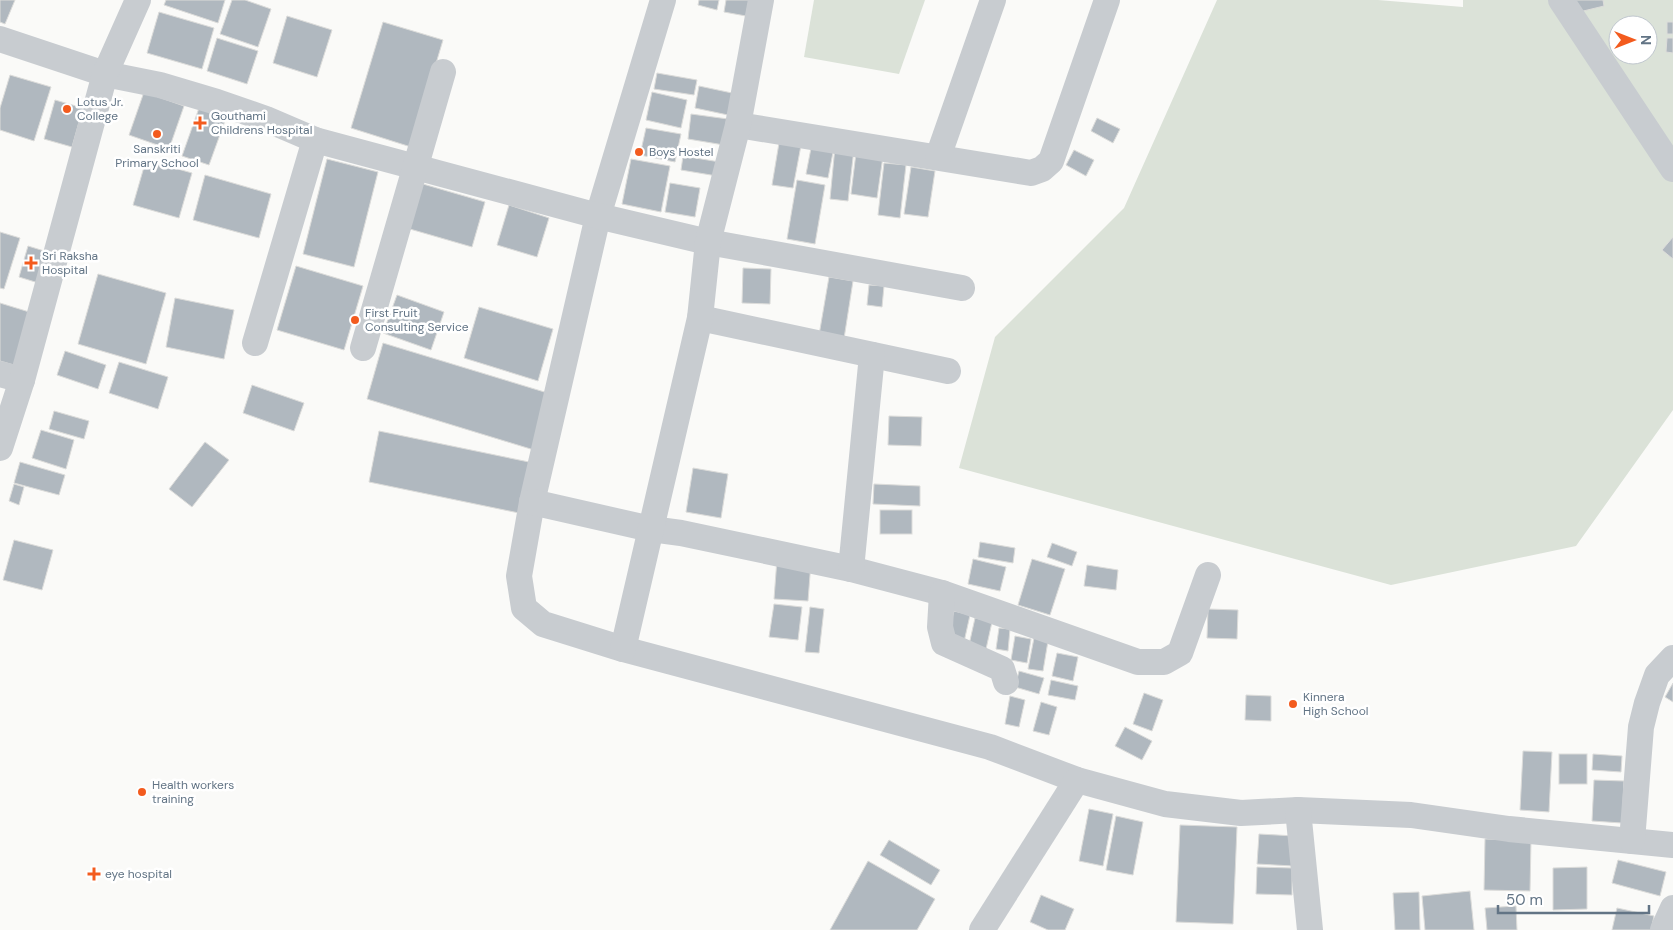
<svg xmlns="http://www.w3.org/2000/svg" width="1673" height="930" viewBox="0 0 1673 930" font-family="'DM Sans',sans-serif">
<rect width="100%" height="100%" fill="#fafaf8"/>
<g fill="#dbe2d8" fill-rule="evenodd">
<path d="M814 0H925L899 74 804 57Z"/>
<path d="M1217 0H1378L1463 7V0H1673V410L1576 546 1391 585 959 468 995 337 1124 208ZM1618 25H1648V55H1618Z"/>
</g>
<g fill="#b0b8bf" stroke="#dcdcda">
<path d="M0 0H15L5 24 0 22Z"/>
<path d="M166 0H225L218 23 164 5Z"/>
<path d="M232 0H245L271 9 258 47 220 34Z"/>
<path d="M699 0H719L717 10 698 5Z"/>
<path d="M726 0H749L746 16 724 12Z"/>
<path d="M1572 0H1603L1604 6 1575 13Z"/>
<path d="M159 12 214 28 202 69 147 53Z"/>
<path d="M287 16 332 30 317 77 273 63Z"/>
<path d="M383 22 443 40 411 147 351 128Z"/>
<rect x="1667" y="22" width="6" height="12"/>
<path d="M217 38 258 51 247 84 207 71Z"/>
<path d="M1667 38H1673V53L1666 52Z"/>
<path d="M657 73 697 80 694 95 654 89Z"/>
<path d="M10 75 51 87 34 141 0 130V108Z"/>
<path d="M699 86 732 93 728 115 695 108Z"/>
<path d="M144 92 184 106 169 149 129 135Z"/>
<path d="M652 92 687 100 681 128 646 120Z"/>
<path d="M55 100 83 108 72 147 44 139Z"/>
<path d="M199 108 226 118 209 165 182 156Z"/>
<path d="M691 114 728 119 724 145 688 139Z"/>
<path d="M1097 118 1120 129 1113 143 1091 131Z"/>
<path d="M646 128 681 134 675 162 640 155Z"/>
<path d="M780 137 802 140 793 188 772 185Z"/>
<path d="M813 138 835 142 828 178 806 174Z"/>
<path d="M835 147 854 149 848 201 830 199Z"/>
<path d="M1074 150 1094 160 1086 176 1066 165Z"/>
<path d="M856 153 883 156 877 198 851 194Z"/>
<path d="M683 156 720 162 717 176 681 170Z"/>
<path d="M327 159 378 172 354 267 303 254Z"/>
<path d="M631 159 670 166 661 212 622 204Z"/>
<path d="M146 160 192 173 179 218 133 205Z"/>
<path d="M884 163 906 165 900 218 878 215Z"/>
<path d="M911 167 935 171 928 217 904 214Z"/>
<path d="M205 175 271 194 259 238 193 220Z"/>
<path d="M797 180 825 185 815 244 787 239Z"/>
<path d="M416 182 485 202 472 247 403 227Z"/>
<path d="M670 183 700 188 695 217 665 212Z"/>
<path d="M509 205 549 218 537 257 497 245Z"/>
<path d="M0 232 20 238 4 289 0 288Z"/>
<path d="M1673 237V259L1662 250Z"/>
<path d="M28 246 54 254 45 285 19 277Z"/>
<path d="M296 266 363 286 344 350 277 330Z"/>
<path d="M743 268 771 269 770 304 742 303Z"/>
<path d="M98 274 166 293 146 364 78 344Z"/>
<path d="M829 277 853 281 843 345 818 341Z"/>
<path d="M869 285 884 286 882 307 867 305Z"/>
<path d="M397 295 444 312 431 350 383 333Z"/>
<path d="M175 298 234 310 224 359 166 347Z"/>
<path d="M0 303 39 315 24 368 0 361Z"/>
<path d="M479 307 553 329 538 381 464 358Z"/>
<path d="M383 343 551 394 534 450 367 399Z"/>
<path d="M65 351 106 365 98 389 57 375Z"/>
<path d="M119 362 168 377 158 409 109 393Z"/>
<path d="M252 385 304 403 294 431 243 413Z"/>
<path d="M54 411 89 421 84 439 49 429Z"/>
<path d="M889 416 922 417 921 446 888 445Z"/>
<path d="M41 430 74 440 66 469 32 458Z"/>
<path d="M379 431 529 462 519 513 369 482Z"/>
<path d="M205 442 229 460 192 507 169 489Z"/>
<path d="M20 462 65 475 59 495 14 483Z"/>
<path d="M693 468 728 474 721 518 686 512Z"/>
<path d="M14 484 24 487 19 505 9 501Z"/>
<path d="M874 484 920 486V506L873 504Z"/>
<rect x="880" y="510" width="32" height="24"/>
<path d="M14 540 53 550 42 590 3 580Z"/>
<path d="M980 542 1015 548 1013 563 978 557Z"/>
<path d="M1052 543 1077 552 1072 566 1047 557Z"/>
<path d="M777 559 811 562 808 601 774 599Z"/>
<path d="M973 559 1006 567 1000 591 968 584Z"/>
<path d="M1032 559 1065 569 1050 615 1018 605Z"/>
<path d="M1087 565 1118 570 1116 590 1084 586Z"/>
<path d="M774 604 802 607 798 640 769 637Z"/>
<path d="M810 607 824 609 819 653 805 652Z"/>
<path d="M1208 609 1238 610 1237 639 1207 638Z"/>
<path d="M954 611 970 615 964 642 947 638Z"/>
<path d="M975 618 992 622 986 649 969 645Z"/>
<path d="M999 628 1010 629 1008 651 996 649Z"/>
<path d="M1015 636 1031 639 1027 663 1011 660Z"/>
<path d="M1034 638 1048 641 1043 671 1028 669Z"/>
<path d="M1057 653 1078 657 1073 681 1052 676Z"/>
<path d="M1019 671 1044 678 1039 694 1015 687Z"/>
<path d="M1051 680 1078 686 1075 700 1048 695Z"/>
<path d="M1673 683V702L1665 697Z"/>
<path d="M1144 693 1163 700 1152 731 1133 724Z"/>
<path d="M1246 695 1271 696V721L1245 720Z"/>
<path d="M1010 696 1025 700 1019 727 1005 724Z"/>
<path d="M1041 702 1057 707 1049 735 1033 731Z"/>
<path d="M1125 727 1152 741 1142 760 1115 746Z"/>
<path d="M1523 751 1552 752 1549 812 1520 810Z"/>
<rect x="1559" y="754" width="28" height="30"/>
<path d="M1593 754 1622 756 1621 772 1592 770Z"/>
<path d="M1594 780 1624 781 1622 823 1592 821Z"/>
<path d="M1089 809 1113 814 1103 866 1079 861Z"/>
<path d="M1116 816 1143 822 1133 875 1106 870Z"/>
<path d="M1180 825 1237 827 1233 924 1176 922Z"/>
<path d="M1259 834 1295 836 1293 866 1257 864Z"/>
<path d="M1485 839 1531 840 1530 891 1484 890Z"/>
<path d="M889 840 940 870 931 885 880 855Z"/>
<path d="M1618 860 1666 872 1660 896 1612 883Z"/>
<path d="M868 861 935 899 917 930H830Z"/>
<path d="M1257 867 1292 868V895L1256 894Z"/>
<path d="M1587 867V909L1553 910V868Z"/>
<path d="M1470 891 1474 930H1425L1422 896Z"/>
<path d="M1419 892 1420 930H1395L1393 893Z"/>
<path d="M1041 895 1074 909 1065 930H1048L1030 922Z"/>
<path d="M1516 906 1517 930H1487L1485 908Z"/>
<path d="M1617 908 1654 916 1651 930H1612Z"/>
</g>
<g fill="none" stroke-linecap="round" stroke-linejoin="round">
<g stroke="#c8ccd0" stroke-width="26">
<path d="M663 0 598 216 532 502 519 576 524 608 543 624 623 649 990 747 1077 780 1165 804 1241 813 1298 810 1411 815 1509 829 1673 845"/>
<path d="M1561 0 1673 169"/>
<path d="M0 39 105 74 160 85 217 102 266 119 315 140 598 216 708 242 962 288"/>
<path d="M738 125 1031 173 1042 169 1051 161 1107 0"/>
<path d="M938 157 993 0"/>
<path d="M700 318 948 371"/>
<path d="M255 343 315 140"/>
<path d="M363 348 443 72"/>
<path d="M0 374 22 380"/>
<path d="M0 448 22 380 105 74 138 0"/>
<path d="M532 502 651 529 681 533 851 569 942 593 1138 662H1164L1180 653 1208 575"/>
<path d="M851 569 872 355"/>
<path d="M942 593 940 627 944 643 1002 669 1006 682"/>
<path d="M623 649 700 318 708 242 738 125 761 0"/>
<path d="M1298 810 1310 930"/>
<path d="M1632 841 1641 727 1647 703 1657 675 1673 658"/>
<path d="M982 930 1077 780"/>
<path d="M1663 930 1673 908"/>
</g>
</g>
<g fill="#f35b1e" stroke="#fff" stroke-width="2">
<circle cx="67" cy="109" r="5"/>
<path d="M197.5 115.5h5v5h5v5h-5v5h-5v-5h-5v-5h5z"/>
<circle cx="157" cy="134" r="5"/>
<circle cx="639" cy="152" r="5"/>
<path d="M28.5 255.5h5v5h5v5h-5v5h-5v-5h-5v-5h5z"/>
<circle cx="355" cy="320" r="5"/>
<circle cx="1293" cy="704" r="5"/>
<circle cx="142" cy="792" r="5"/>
<path d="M91.5 866.5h5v5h5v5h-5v5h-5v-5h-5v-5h5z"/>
</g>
<g text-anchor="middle" stroke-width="5" stroke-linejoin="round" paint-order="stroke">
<g font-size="12" fill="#627485" stroke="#fff" text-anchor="start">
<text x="77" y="106">Lotus Jr.<tspan x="77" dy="14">College</tspan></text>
<text x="211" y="120">Gouthami<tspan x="211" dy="14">Childrens Hospital</tspan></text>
<text x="157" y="153" text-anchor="middle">Sanskriti<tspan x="157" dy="14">Primary School</tspan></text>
<text x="649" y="156">Boys Hostel</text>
<text x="42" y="260">Sri Raksha<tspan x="42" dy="14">Hospital</tspan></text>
<text x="365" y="317">First Fruit<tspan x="365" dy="14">Consulting Service</tspan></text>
<text x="1303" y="701">Kinnera<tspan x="1303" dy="14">High School</tspan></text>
<text x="152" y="789">Health workers<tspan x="152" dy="14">training</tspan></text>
<text x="105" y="878">eye hospital</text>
</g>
</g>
<g transform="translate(1633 40) rotate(90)"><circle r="24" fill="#ffffff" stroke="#c0c7ce"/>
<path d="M0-4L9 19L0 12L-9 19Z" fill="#f35b1e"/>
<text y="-8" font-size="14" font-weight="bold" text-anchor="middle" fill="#627485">N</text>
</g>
<path d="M1498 905v8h151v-8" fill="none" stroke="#627485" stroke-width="2.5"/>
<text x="1506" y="905" font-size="15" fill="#627485" stroke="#ffffff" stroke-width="4" paint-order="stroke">50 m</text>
</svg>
